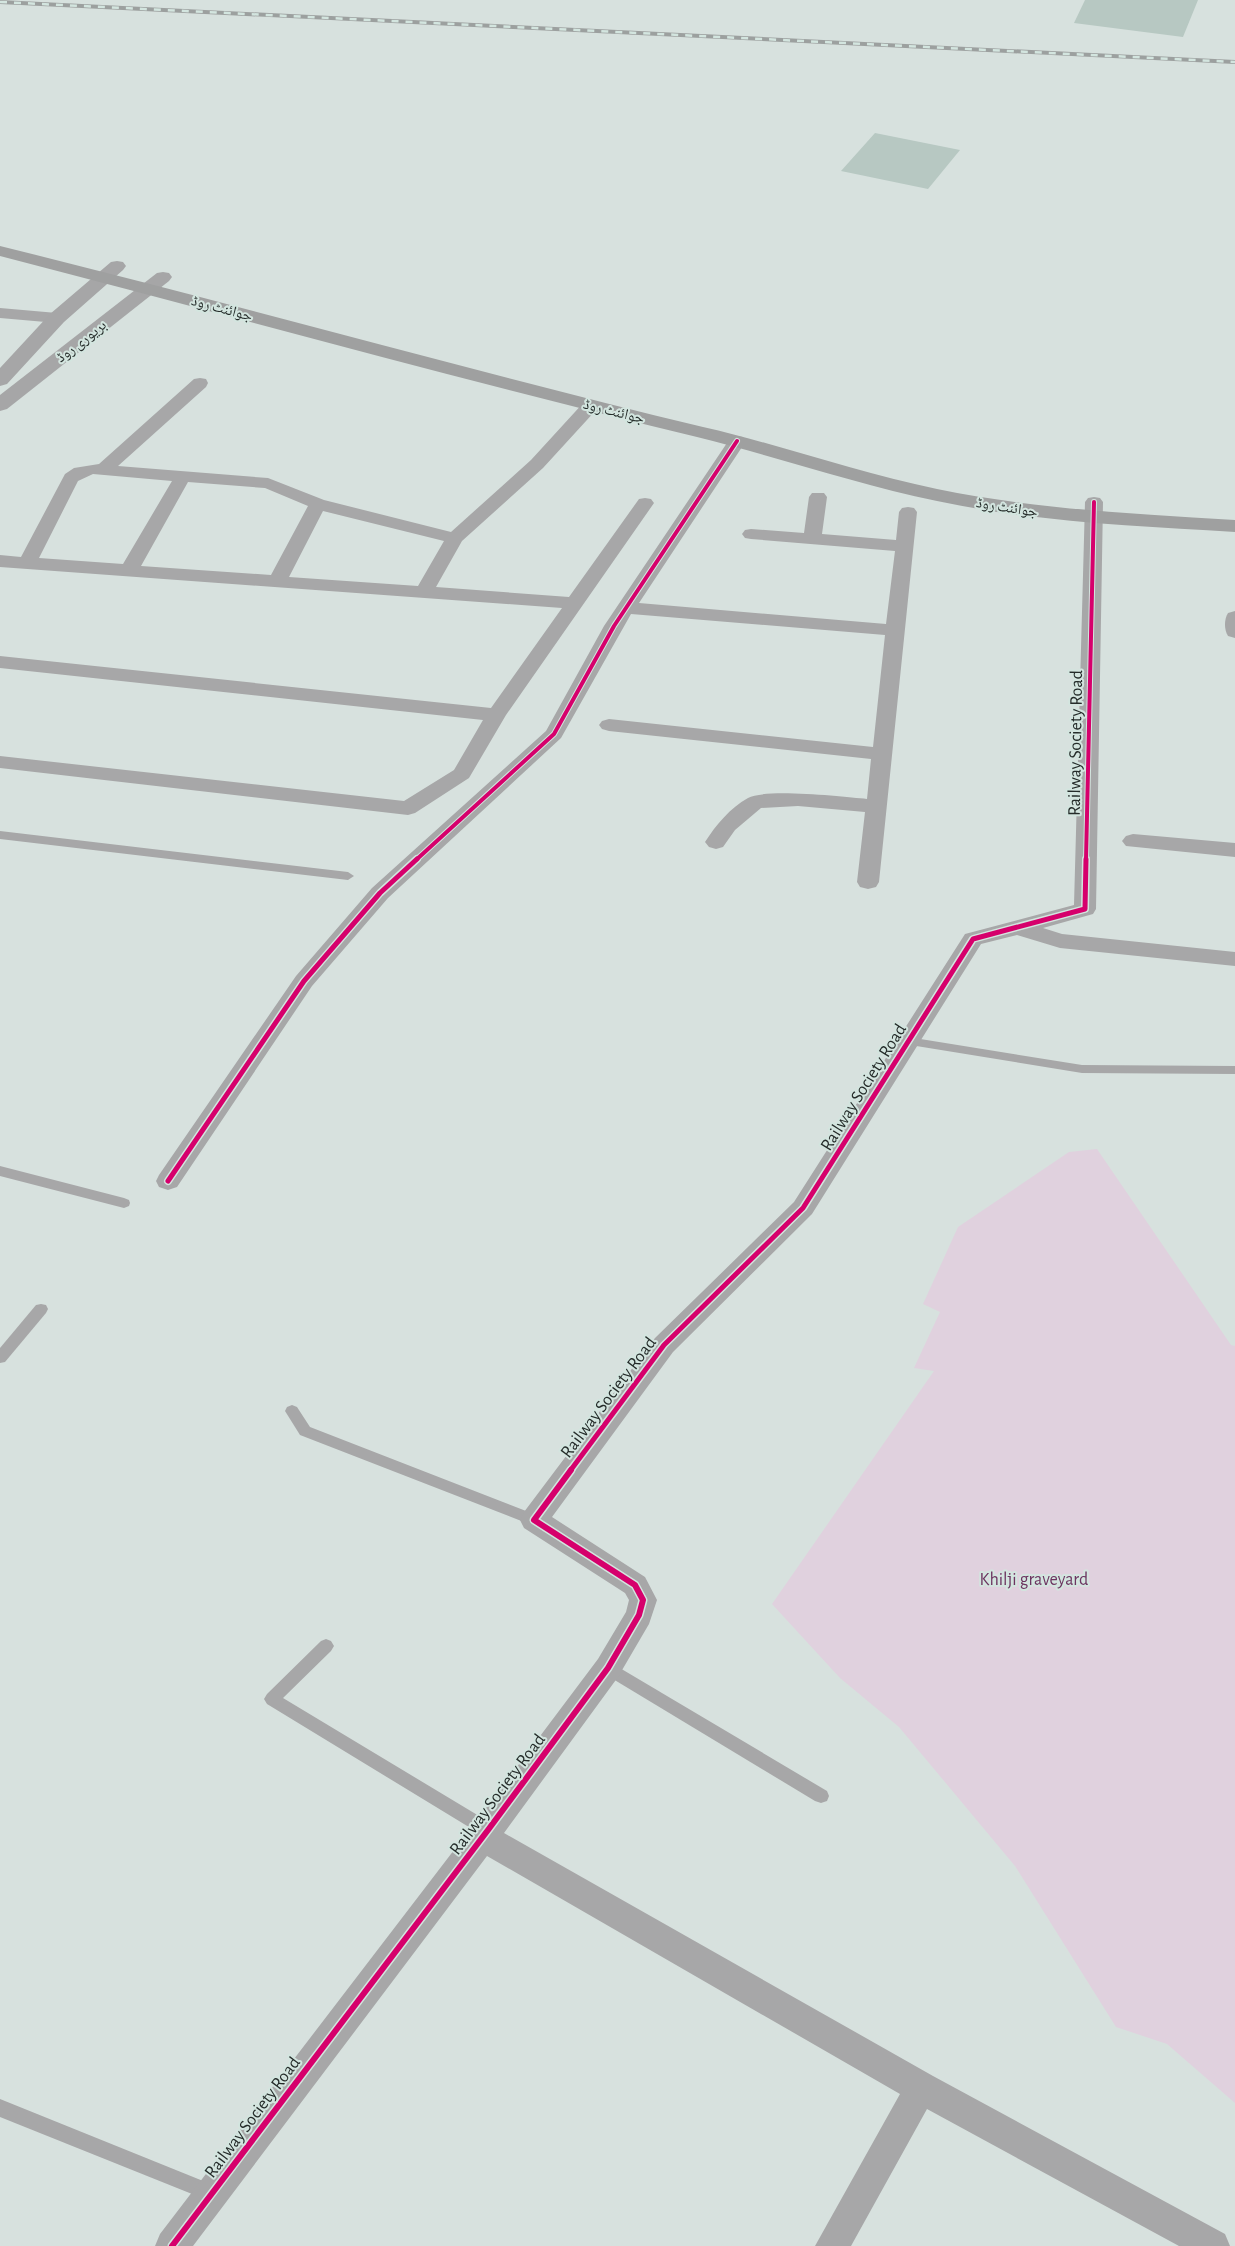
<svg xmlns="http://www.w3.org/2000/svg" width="1235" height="2246" viewBox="0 0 1235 2246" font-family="'Alegreya Sans','Noto Naskh Arabic',sans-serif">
<rect width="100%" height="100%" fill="#d7e1de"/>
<path fill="#e0d1de" d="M1097 1149 1231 1345 1235 1346V2103L1167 2044 1116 2027 1015 1866 899 1727 840 1678 772 1604 934 1371 914 1368 940 1312 923 1304 958 1227 1069 1152Z"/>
<g fill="#b7c8c2">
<path d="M1085 0H1198L1183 37 1074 23Z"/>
<path d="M875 133 960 150 928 189 841 171Z"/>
</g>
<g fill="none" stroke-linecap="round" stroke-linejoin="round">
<g fill="#a7a7a8" fill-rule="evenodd">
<path d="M0 831 348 872 354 876 348 880 0 839Z"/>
<path d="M908 1037 1082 1065 1235 1066V1074L1082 1073 904 1044 902 1041 904 1038Z"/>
<path d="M0 1166 124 1198 129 1200 130 1203 129 1206 124 1208 0 1176Z"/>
<path d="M41 1304 46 1305 48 1309 46 1313 5 1362 0 1363V1348L36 1305Z"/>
<path d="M292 1405 297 1407 310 1427 539 1516 541 1520 539 1524 534 1526 529 1524 300 1435 285 1411 287 1407Z"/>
<path d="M326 1639 331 1641 334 1646 331 1651 283 1698 494 1825 496 1830 494 1835 488 1837 482 1835 267 1704 264 1699 267 1694 321 1641Z"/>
<path d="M608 1661 827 1791 829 1796 827 1801 821 1803 815 1801 603 1673 600 1668 603 1663Z"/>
<path d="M0 2099 218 2187 221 2193 218 2199 212 2202 0 2117Z"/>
</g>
<g fill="#a7a7a8" fill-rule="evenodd">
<path d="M0 308 57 313 63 315 65 318 63 321 57 323 0 318Z"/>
<path d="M200 378 206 379 208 383 206 387 118 466 268 478 324 500 451 532 531 460 585 401H597L600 405 597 409 543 468 462 541 436 587 569 597 639 499 645 498 651 499 654 503 506 715 469 778 415 813 408 815 0 768V756L404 801 454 770 483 720 0 668V656L491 708 562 608 0 567V555L21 557 65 474 74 468 99 464 194 379ZM93 474 172 481 123 564 39 558 78 481ZM188 482 265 488 308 506 271 575 141 566ZM323 511 444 541 418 586 289 577Z"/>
<path d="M737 436 743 437 746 441 639 603 886 624 895 551 751 539 745 538 742 534 745 530 751 529 804 533 809 497 812 493H824L827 497 822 534 896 540 899 512 902 508 908 507 914 508 917 512 879 882 876 887 868 889 860 887 857 882 865 812 798 806 761 808 735 830 723 847 716 849 709 847 705 842C716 825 730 808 748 798 765 788 844 797 867 799L871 759 609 731 602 729 599 725 602 721 609 719 873 747 885 635 631 614 561 738 388 898 312 986 177 1187 168 1190 159 1187 156 1181 159 1175 296 976 372 888 546 731 604 626 731 437Z"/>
<path d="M1094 497 1100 498 1103 502 1096 909 1093 914 1043 928 1062 934 1235 952V966L1060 948 1017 935 981 944 812 1214 673 1352 552 1517 645 1577 657 1600 649 1624 618 1677 504 1833 933 2076 1225 2234 1230 2246H1179L927 2109 851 2246H815L900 2094 487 1856 193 2246H155L160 2234 477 1820 598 1659 626 1612 629 1600 625 1593 524 1528 520 1520 524 1512 655 1338 794 1202 965 934 1074 905 1085 502 1088 498Z"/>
<path d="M1235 611V638L1228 636C1224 630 1224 619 1228 613Z"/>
<path d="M1133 834 1235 843V857L1126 846 1122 841 1126 836Z"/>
</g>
<g fill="#a6a6a7" fill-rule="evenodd">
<path d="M117 261 123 262 126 266 123 270 64 322 7 384 0 386V368L50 314 111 262Z"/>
<path d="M163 272 169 273 172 277 169 281 7 409 0 411V395L157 273Z"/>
</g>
<path fill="#9fa0a0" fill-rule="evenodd" d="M0 246C235 304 468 370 703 427 782 445 858 473 937 489 1035 509 1135 514 1235 520V532C1135 526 1035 522 937 501 856 484 778 457 697 437 464 381 233 316 0 256Z"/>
<g stroke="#9ca09f" stroke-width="4">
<path id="rail" d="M0 2 1235 62"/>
</g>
<use href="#rail" stroke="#d3e5df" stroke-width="2.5" stroke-dasharray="7" stroke-linecap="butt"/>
<g stroke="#d3e5df" stroke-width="6">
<g id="cycleway-far2">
<path d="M416 860 554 734 614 626 737 441"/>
<path d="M1086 860 1094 502"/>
</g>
</g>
<g stroke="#d3e5df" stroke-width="8">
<g id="cycleway-far1">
<path d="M168 1181 304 981 380 893 417 859"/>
<path d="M570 1471 664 1345 803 1208 973 939 1085 909 1086 859"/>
</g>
</g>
<g stroke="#d3e5df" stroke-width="9">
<path id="cycleway" d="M172 2246 488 1830 608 1668 639 1615 643 1600 635 1585 534 1520 571 1470"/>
</g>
<use href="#cycleway-far2" stroke="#d6006c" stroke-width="4"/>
<use href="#cycleway-far1" stroke="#d6006c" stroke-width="5"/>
<use href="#cycleway" stroke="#d6006c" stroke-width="6"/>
</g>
<g text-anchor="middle" stroke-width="4" stroke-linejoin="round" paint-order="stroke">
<g font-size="15" fill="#252c2a" stroke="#d3e5df">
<text transform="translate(222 308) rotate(15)" y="5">جوائنٹ روڈ</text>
<text transform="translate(81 341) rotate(-38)" y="5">بریوری روڈ</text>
<text transform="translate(614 411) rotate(14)" y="5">جوائنٹ روڈ</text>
<text transform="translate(1007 507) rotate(9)" y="5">جوائنٹ روڈ</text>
</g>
<g font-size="18" fill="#252c2a" stroke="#d3e5df">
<text transform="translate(1075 743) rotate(-89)" y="6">Railway Society Road</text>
<text transform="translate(863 1087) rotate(-58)" y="6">Railway Society Road</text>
<text transform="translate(608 1397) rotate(-53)" y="6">Railway Society Road</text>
<text transform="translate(497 1794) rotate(-53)" y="6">Railway Society Road</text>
<text transform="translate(252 2117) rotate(-53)" y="6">Railway Society Road</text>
</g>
<g font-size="18" fill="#6c3460" stroke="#d3e5df">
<text x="1034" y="1585">Khilji graveyard</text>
</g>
</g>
</svg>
